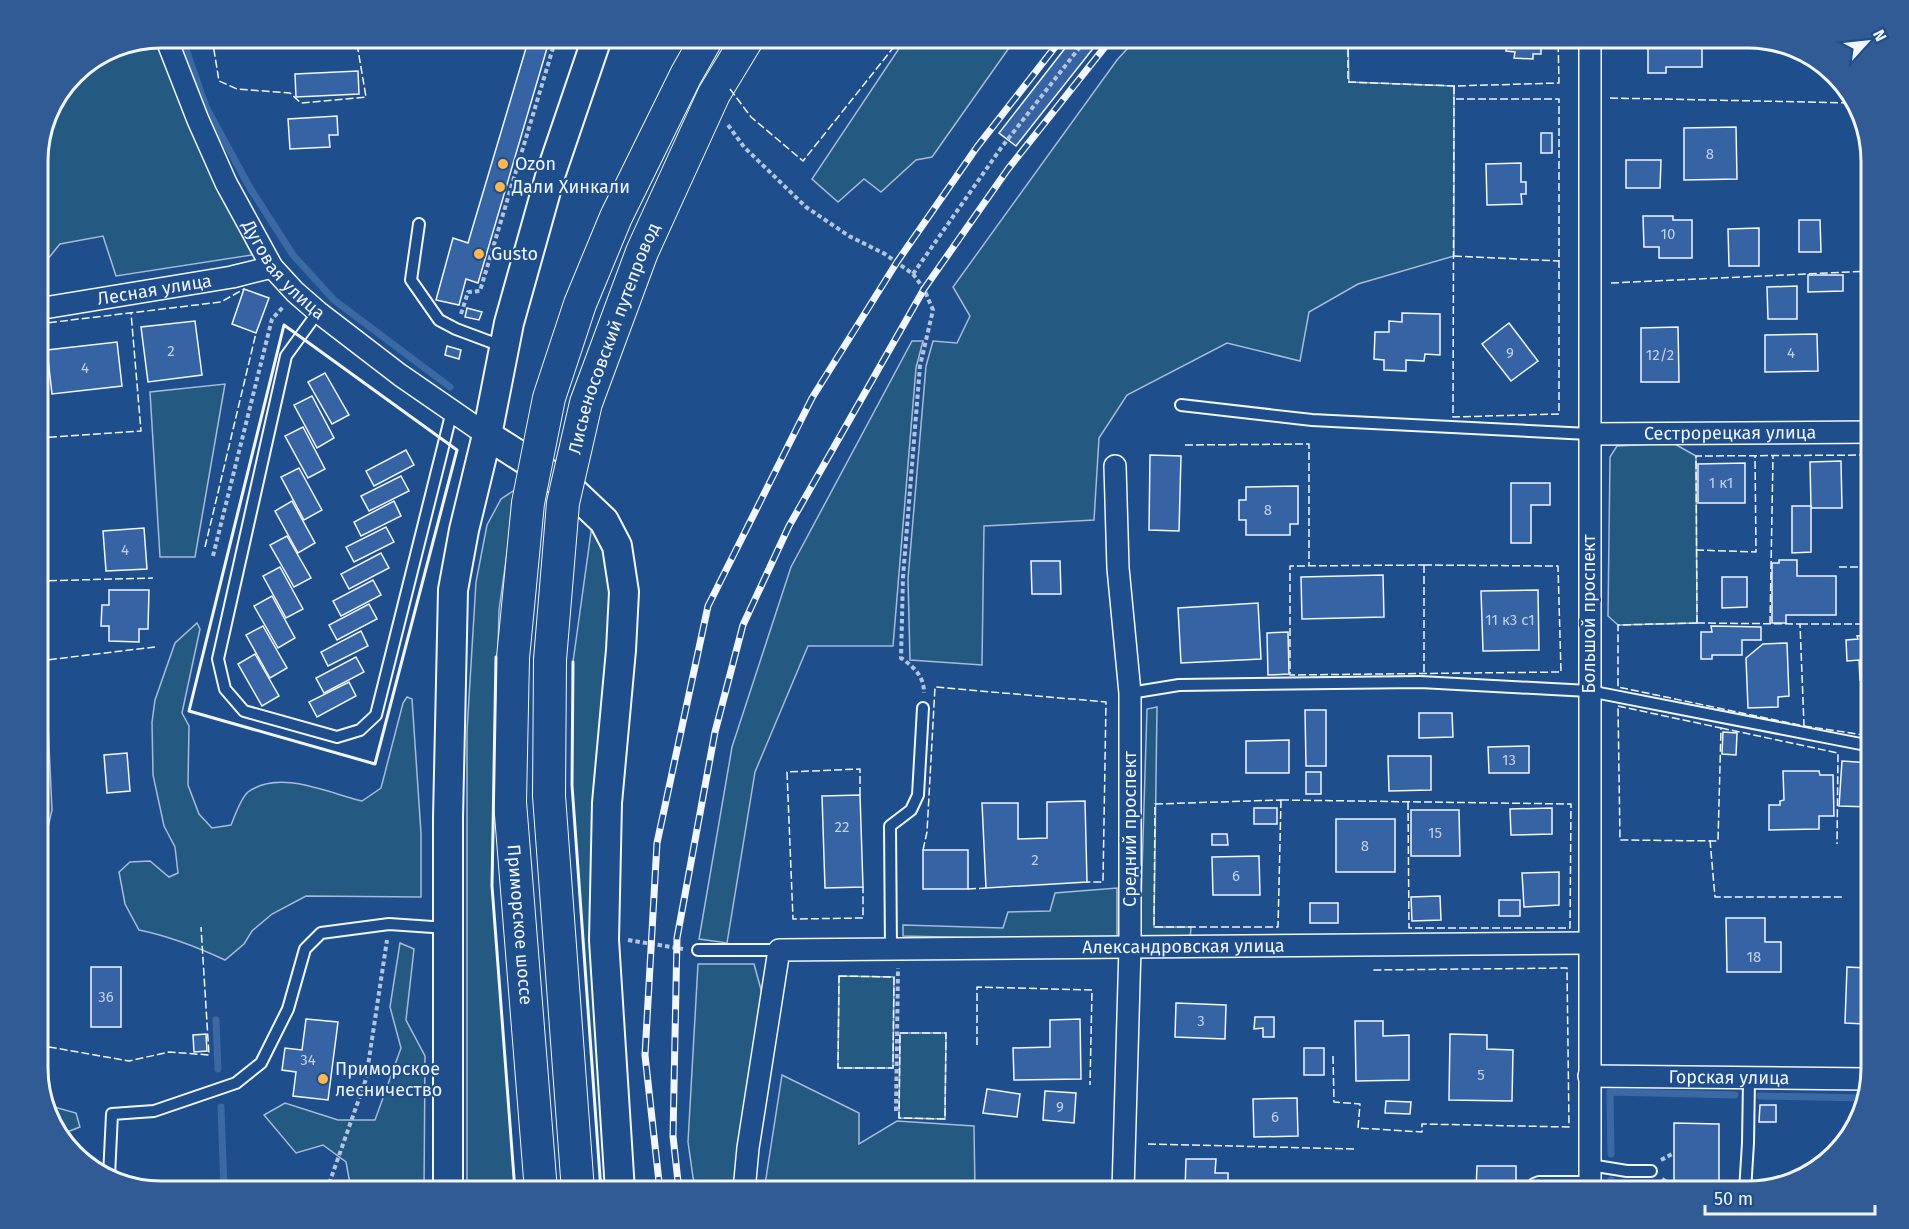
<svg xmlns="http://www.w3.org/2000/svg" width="1909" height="1229" viewBox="0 0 1909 1229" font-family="'Fira Sans',sans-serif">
<rect width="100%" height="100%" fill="#1f4e8c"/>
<g fill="#245a82" stroke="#a8bbd7" stroke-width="1.5">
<path d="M906 38H1016L932 157 916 160 881 192 864 179 838 202 812 179Z"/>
<path d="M1137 38H1348L1349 82 1454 86V256L1358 284 1309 312 1300 361 1227 343 1127 395 1099 438 1094 520 984 526 982 665 910 660 908 579 926 366 933 341 957 343 970 316 953 287 1117 60Z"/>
<path d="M154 39 217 185 252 255 116 276 103 236 60 244 38 271V154L47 114 74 74 114 47Z"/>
<path d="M912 341H923L916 368 893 646H808L755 772 727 943 699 939 732 747 791 567Z"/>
<path d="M225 384 195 557H160L150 392Z"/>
<path d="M1673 443 1696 456 1697 623 1618 625 1608 616 1610 457 1617 446Z"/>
<path d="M516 489 499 610 492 886 515 1191H467V731L476 582 487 525 501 499Z"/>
<path d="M592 525 610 550 618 597 608 1191H601L572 785 573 662Z"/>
<path d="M197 623 200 629 182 713 189 726 188 785 199 814 212 828 231 825C235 816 240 799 248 792 280 769 328 793 362 801L381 788 403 703 407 697 412 699 421 833V897L306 896 272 914 252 931 244 944 225 960C197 947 169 936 139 930L125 904 119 872 130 862 150 861 169 877 178 873 175 847 164 826 153 775 152 722 155 700 175 643Z"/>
<path d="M38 661H45L52 810 38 870Z"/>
<path d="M1157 707 1154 927H1191L1190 940H1145L1140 936 1147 709Z"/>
<path d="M1117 888V941L903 936V925L1003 928 1008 912 1050 911 1055 893Z"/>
<path d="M400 943 414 949 406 1020 425 1056 424 1191H353L351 1189 346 1162 323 1145 296 1153 264 1115 285 1103 338 1120H375L401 1048 390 1007Z"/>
<path d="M698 964H754L765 1004 737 1156 733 1191H695L688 1142Z"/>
<path d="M839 976 894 977 893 1068H838Z"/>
<path d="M900 1033H946L945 1119 899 1118Z"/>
<path d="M782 1075 859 1113V1144L897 1121 974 1126 975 1191H764Z"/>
<path d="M47 1105 76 1113 80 1127 59 1135 54 1129Z"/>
</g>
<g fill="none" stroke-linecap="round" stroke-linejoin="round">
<g stroke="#3b69a3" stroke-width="7">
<path d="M182 38 206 107 250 188 293 255 334 300 450 387"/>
<path d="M216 1020 218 1069"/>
<path d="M1760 1096 1862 1098"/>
<path d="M221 1107 224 1191"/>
<path d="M1611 1154 1610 1092 1735 1095"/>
<path d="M1611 1180V1191"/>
</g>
</g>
<g fill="#3563a3" stroke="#f2f6ff" stroke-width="1.5">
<path d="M271 38H311L312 43 272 48Z"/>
<path d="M529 38H550L478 283 466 279 459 305 436 300 453 238 468 243Z"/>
<path d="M1073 38H1094L1099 41 1016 146 999 133Z"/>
<path d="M1507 38H1541V54H1533V59L1514 58 1515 52 1506 51Z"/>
<path d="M1648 38H1691V39L1702 40V67H1666V73H1648Z"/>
<path d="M358 71 359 94 296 97 295 74Z"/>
<path d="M337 116 338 135H329L330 147 290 149 288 119Z"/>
<path d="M1736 127 1737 179 1684 180V128Z"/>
<rect x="1541" y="133" width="11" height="20"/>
<path d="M1626 160H1661L1660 188H1626Z"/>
<path d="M1521 163V182H1526V194H1521L1522 204 1487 205 1486 164Z"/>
<path d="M1643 216H1673V220H1692V258H1659V247H1644Z"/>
<path d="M1799 220H1820L1821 252H1799Z"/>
<path d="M1759 228V266H1729L1728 229Z"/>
<path d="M1808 275H1843V291L1808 292Z"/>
<path d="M1797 286V319H1768L1767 287Z"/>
<path d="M244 289 269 298 256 333 232 324Z"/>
<path d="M467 308 482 312 479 320 465 317Z"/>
<path d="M1402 313 1440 314V355L1425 354 1424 361 1406 360V371L1384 370V360L1374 359 1375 332H1389V321L1402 322Z"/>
<path d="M195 321 202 375 148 382 141 327Z"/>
<path d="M1509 323 1538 361 1511 381 1482 344Z"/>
<path d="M1678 327 1679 382H1641V328Z"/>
<path d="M38 329 42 355H38Z"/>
<path d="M1817 334 1818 371 1765 372V335Z"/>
<path d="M117 342 122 386 52 394 47 350Z"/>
<path d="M447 346 461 350 459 359 445 355Z"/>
<path d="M325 373 349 415 332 424 308 382Z"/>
<path d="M312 396 334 438 317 448 294 405Z"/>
<path d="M303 427 325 469 308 478 285 436Z"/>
<path d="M406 450 414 465 374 486 366 471Z"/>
<path d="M1150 455 1181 456 1179 531 1149 530Z"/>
<path d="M1841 461 1842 508H1811L1810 462Z"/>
<path d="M1745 463V503H1698V464Z"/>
<rect x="1865" y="465" width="6" height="51"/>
<path d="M299 468 322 510 304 520 281 477Z"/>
<path d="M401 476 409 491 369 511 361 496Z"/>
<path d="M1511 483H1550V505H1531V543H1511Z"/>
<path d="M1298 486V524H1290V535H1246V520H1239V500H1246V487Z"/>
<path d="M292 501 315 543 298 553 275 511Z"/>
<path d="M394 501 401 516 361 536 354 522Z"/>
<path d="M1792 506H1811V552L1792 553Z"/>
<path d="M386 527 394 542 354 562 346 547Z"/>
<path d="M144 528 147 569 106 571 103 531Z"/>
<path d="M287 536 311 578 294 587 270 545Z"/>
<path d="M381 553 389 568 349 589 341 574Z"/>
<path d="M1779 560H1797V576H1836V615H1786V623H1772V563H1779Z"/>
<path d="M1031 561H1060L1061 594H1032Z"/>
<path d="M280 567 303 609 286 618 263 576Z"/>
<path d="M1383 575 1384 617 1302 619 1301 577Z"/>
<path d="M1722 577H1747V607L1722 608Z"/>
<path d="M373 580 381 595 341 616 333 601Z"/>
<path d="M109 590H149L148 629H139V642L109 641V626H101L102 605H109Z"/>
<path d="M1538 590 1539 650 1483 651 1481 591Z"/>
<path d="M272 596 295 638 278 648 254 606Z"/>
<path d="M1258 603 1261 659 1181 663 1178 608Z"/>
<path d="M369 604 377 619 337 640 329 625Z"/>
<path d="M263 626 287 668 270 678 246 635Z"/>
<path d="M1711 626 1761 627V640H1742V655H1712V659H1701V632H1712Z"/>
<path d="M361 631 368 646 328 666 321 652Z"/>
<path d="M1288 632 1289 674 1268 675 1267 633Z"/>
<path d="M1871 635V696L1868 697 1867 679 1860 680 1859 660 1847 661 1846 640 1858 639 1857 636Z"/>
<path d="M1787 643 1789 696 1778 697V707L1748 708 1746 658 1763 644Z"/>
<path d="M255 654 279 696 262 706 238 664Z"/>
<path d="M356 657 364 672 324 693 316 678Z"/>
<path d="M349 682 356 696 317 717 309 702Z"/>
<path d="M1305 710H1326V766H1306Z"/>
<path d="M1419 713H1452L1453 737 1419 738Z"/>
<path d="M1723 732 1737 733 1736 755 1722 754Z"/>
<path d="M1289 740V773H1246V741Z"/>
<path d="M1529 746V773H1489L1488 747Z"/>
<path d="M127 753 130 791 107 793 104 755Z"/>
<path d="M1388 756H1431V790L1389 791Z"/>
<path d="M1842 761 1871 763V807L1839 806Z"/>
<path d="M1783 771H1819L1820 775H1833L1834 816H1819V829L1769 830V805H1780V801L1784 800Z"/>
<rect x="1306" y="772" width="15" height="22"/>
<path d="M860 795 863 887 825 888 822 796Z"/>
<path d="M1085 801 1087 882 986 888 982 803H1018V839L1047 838V802Z"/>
<rect x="1254" y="808" width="23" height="16"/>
<path d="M1552 808V834L1511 835 1510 809Z"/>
<path d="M1411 810H1459L1460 856H1411Z"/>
<rect x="1336" y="819" width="59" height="53"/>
<path d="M1212 834H1227L1228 845H1212Z"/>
<rect x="923" y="850" width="45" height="39"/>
<path d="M1259 856 1260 895H1213L1212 857Z"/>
<path d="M1559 872V905L1524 907 1522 873Z"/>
<path d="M1440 896 1441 920 1412 921 1411 897Z"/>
<rect x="1499" y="900" width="21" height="16"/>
<rect x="1310" y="903" width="28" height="20"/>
<path d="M1726 918H1765V942H1781V972H1727Z"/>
<path d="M38 966 43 967 40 1000H38Z"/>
<rect x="91" y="967" width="30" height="60"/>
<path d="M1847 967 1867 968 1865 1024 1845 1023Z"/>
<path d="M1176 1003 1226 1005 1225 1039 1175 1037Z"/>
<path d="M1255 1017H1274V1037H1263V1028L1254 1029Z"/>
<path d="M306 1019 338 1022 328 1100 293 1096 296 1072 282 1070 285 1048 302 1050Z"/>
<path d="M1080 1019 1081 1079 1014 1080 1013 1048 1050 1047V1020Z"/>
<path d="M1355 1021H1383V1036L1409 1035V1080L1356 1081Z"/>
<path d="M206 1034 207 1051 194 1052 193 1035Z"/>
<path d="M1450 1034 1487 1035V1049L1513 1050 1512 1101 1449 1100Z"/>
<rect x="1304" y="1048" width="20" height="27"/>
<path d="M987 1089 1020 1094 1017 1117 983 1113Z"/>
<path d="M1045 1091 1076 1093 1074 1123 1043 1120Z"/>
<path d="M1297 1098 1298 1136 1254 1137 1253 1099Z"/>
<path d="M1386 1101 1411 1102 1410 1114 1385 1113Z"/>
<path d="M1760 1105H1776V1122H1759Z"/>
<path d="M1674 1123 1719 1124V1191H1674Z"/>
<path d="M1186 1159H1216L1215 1173H1228V1191H1185Z"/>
<path d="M1477 1166H1516V1191H1476Z"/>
<path d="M1334 1181 1355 1183 1354 1191H1333Z"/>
</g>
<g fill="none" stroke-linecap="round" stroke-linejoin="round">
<g stroke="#f2f6ff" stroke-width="14">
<g id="lane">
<path d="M419 224 411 280 439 320 456 329 504 347"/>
<path d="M318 312 286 356 218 659 225 689 244 711 337 737 360 730 376 715 452 411"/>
<path d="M1181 405 1312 420 1589 434"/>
<path d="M1130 693 1179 685 1420 682 1589 691 1871 746"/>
<path d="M698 950H779"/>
<path d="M891 950 890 826 911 810 918 795 923 708"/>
<path d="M1590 1165 1627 1171H1651"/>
<path d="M109 1176 112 1114 154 1111 236 1083 261 1063 288 1009 305 949 321 933 389 924 447 928"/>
<path d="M1531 1191 1534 1184 1539 1182H1590"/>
<path d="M1745 1191 1748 1143 1749 1080"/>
</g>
</g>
<g stroke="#f2f6ff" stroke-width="24">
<g id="street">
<path id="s1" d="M166 38 198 120 226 183 272 267 295 292 318 312 400 375 487 435"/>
<path d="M1590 38V1191"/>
<path id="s2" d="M38 309 232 277 272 267"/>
<path id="s3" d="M1589 434 1871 432"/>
<path d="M1115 466 1118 568 1130 693V947L1123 1191"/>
<path id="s4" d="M1589 1076 1868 1079"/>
<path id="s5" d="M744 1191 748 1148 779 950 1589 943"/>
</g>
</g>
<g stroke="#f2f6ff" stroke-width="32">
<g id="secondary">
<path d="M487 435 568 487 604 521 617 546 624 592 621 650 607 803 604 940 620 1191"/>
<path d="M448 1191V818L453 590 464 530 487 435 509 323 551 173 597 38"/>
</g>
</g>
<g stroke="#f2f6ff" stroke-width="34">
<g id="primary">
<path id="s6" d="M513 658 510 802 541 1191"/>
<path d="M550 660 549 796 578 1191"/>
</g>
</g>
<g stroke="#b3c4dc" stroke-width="4" stroke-dasharray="4.5 3" stroke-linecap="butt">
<path d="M663 38 671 49"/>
<path d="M622 41 639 38"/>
<path d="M728 125 744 147 806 207 849 236 885 254 913 274 924 289 933 310 920 366 903 577 901 658C914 667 924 676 924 693"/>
<path d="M913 274 1001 148 1087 38"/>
<path d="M461 314 468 292 480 291 556 38"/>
<path d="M213 556 272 319 283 307"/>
<path d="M628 940 683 949"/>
<path d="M896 1111 898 968"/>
<path d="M1661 1160 1674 1153"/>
<path d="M1662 1179 1674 1187"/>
<path d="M330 1191V1181L366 1079 387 940"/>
</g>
<use href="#lane" stroke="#1f4e8c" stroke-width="10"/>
<use href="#street" stroke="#1f4e8c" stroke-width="21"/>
<use href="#secondary" stroke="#1f4e8c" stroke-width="28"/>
<use href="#primary" stroke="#1f4e8c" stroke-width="32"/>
<g stroke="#f2f6ff" stroke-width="7">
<g id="rail">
<path d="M660 1191 645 1055 657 843 708 606 812 398 897 262 977 147 1062 38"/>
<path d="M679 1191 673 1136 677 938 715 732 743 625 789 526 924 289 1008 169 1112 38"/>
</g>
</g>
<use href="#rail" stroke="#1f4e8c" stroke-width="4.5" stroke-dasharray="14" stroke-linecap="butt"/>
<g stroke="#f2f6ff" stroke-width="34" stroke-linecap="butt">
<g id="primary-bridge">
<path d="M513 658 528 503 549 398 580 304 616 217 686 75 707 38"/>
<path id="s7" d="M550 660 563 503 586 403 642 252 714 94 748 38"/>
</g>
</g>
<use href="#primary-bridge" stroke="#1f4e8c" stroke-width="32"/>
<g stroke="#f2f6ff" stroke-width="1.5" stroke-dasharray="8 3" stroke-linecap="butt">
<path d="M212 38 219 81 237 89 290 93 301 103 366 97 356 38"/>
<path d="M1348 38V82L1454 86 1559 83 1558 38"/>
<path d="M1827 69 1828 82"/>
<path d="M1454 86 1453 417 1559 414V99H1455"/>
<path d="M730 89 751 117 803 161 897 43 890 38"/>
<path d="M1610 98 1856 103"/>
<path d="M1454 256 1559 261"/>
<path d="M1611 283 1871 271"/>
<path d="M38 324 221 302 244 289"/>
<path d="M38 438 141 431 131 313"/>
<path d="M1185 445 1309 444V566"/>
<path d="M205 547 256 333"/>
<path d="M1696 550 1756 552 1755 456"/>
<path d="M1424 565 1558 566 1561 672 1290 675V566Z"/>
<path d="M1424 565V674"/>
<path d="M1839 567H1871"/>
<path d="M38 581 153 578"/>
<path d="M1697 623 1800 624 1804 726 1618 687V625Z"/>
<path d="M1697 623 1696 456 1871 455"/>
<path d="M1770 624 1773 456"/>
<path d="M1800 624H1871"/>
<path d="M38 661 155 647"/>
<path d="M1618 706 1721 728 1718 841 1620 840Z"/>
<path d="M1804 726 1871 736"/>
<path d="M1721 728 1838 753 1837 844"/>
<path d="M860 795V769L787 772 793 919 863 918V887"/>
<path d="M1281 800 1571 804 1570 928H1409L1408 802"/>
<path d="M1281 800 1278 927H1154L1155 804Z"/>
<path d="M1710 840 1715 897H1843"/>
<path d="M923 850 927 832 935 687 1106 702 1103 882H1087"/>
<path d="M968 889 986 888"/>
<path d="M839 976 894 977 893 1068H838Z"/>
<path d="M900 1033H946L945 1119 899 1118Z"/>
<path d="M38 1045 129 1061 169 1052 209 1055 201 927"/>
<path d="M977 1045V987L1092 990 1090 1085"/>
<path d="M1333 1056 1334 1102 1360 1104 1358 1128 1422 1132V1124L1569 1127 1567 968 1372 970"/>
<path d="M1148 1144 1356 1149"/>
</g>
<g stroke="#f2f6ff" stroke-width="3">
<path d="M284 325 457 450 375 764 189 711Z"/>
<path d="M496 657 492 886 515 1191"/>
<path d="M573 662 572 785 601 1191"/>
</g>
</g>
<g fill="#ffb74d" stroke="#1f4e8c" stroke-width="2">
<circle cx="503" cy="164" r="6"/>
<circle cx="500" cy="187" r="6"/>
<circle cx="479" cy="254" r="6"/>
<circle cx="323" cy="1079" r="6"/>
</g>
<g text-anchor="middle" stroke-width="4.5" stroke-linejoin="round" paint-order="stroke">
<g font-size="15" fill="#c3d1e8">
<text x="1710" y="159">8</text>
<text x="1668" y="239">10</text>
<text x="171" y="356">2</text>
<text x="1510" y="358">9</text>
<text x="1791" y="358">4</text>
<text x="1660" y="360">12/2</text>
<text x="85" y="373">4</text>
<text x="1721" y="488">1 к1</text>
<text x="1268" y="515">8</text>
<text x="125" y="555">4</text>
<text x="1510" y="625">11 к3 с1</text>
<text x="1509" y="765">13</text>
<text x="842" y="832">22</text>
<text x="1435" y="838">15</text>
<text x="1365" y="851">8</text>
<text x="1035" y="865">2</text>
<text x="1236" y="881">6</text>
<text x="1754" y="962">18</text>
<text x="106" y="1002">36</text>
<text x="1201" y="1026">3</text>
<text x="308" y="1065">34</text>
<text x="1481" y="1080">5</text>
<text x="1060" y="1112">9</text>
<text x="1275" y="1122">6</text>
</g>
<g font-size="18" fill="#f2f6ff" stroke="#1f4e8c" text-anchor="start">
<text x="515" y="170">Ozon</text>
<text x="512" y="193">Дали Хинкали</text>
<text x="491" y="260">Gusto</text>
<text x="335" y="1075">Приморское<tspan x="335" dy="21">лесничество</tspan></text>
</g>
<g font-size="18" fill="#f2f6ff" stroke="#1f4e8c">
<text dy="6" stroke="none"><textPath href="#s1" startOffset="262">Дуговая улица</textPath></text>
<text dy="6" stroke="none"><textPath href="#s2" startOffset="118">Лесная улица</textPath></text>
<text dy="6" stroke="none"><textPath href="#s7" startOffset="330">Лисьеносовский путепровод</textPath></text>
<text dy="6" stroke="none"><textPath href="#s3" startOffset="141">Сестрорецкая улица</textPath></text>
<text transform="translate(1589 614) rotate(-90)" y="6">Большой проспект</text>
<text transform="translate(1130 829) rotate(-90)" y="6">Средний проспект</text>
<text dy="6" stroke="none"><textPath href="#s6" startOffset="267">Приморское шоссе</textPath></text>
<text dy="6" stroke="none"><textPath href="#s5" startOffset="648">Александровская улица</textPath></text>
<text dy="6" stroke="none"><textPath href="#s4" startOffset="140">Горская улица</textPath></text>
</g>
</g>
<path d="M0 0H1909V1229H0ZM161 48H1748A113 113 0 0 1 1861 161V1068A113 113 0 0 1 1748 1181H161A113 113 0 0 1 48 1068V161A113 113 0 0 1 161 48Z" fill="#305b95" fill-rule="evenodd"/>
<path fill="none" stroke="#f2f6ff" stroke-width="3" d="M161 48H1748A113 113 0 0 1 1861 161V1068A113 113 0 0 1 1748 1181H161A113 113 0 0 1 48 1068V161A113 113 0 0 1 161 48Z"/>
<g transform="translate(1867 42) rotate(63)" stroke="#1f4e8c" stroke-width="4.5" paint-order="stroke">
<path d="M0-4.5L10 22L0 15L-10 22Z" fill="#f2f6ff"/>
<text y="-9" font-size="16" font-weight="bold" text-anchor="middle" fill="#f2f6ff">N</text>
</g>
<path d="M1705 1205v9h170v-9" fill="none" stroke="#f2f6ff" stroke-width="3"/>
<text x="1714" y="1205" font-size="18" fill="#f2f6ff" stroke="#1f4e8c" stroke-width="4.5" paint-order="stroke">50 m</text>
</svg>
